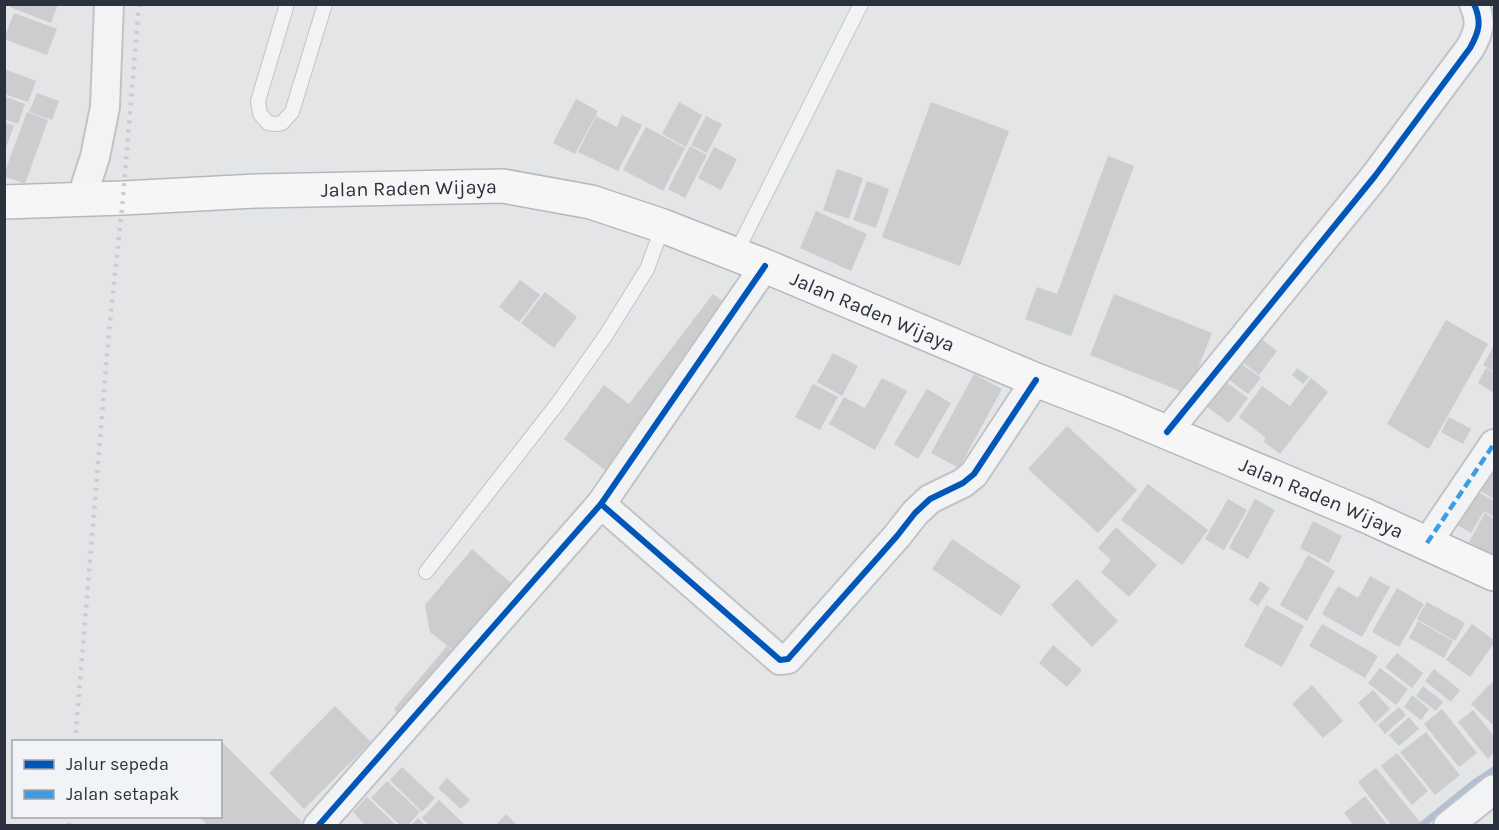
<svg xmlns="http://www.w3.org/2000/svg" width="1499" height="830" viewBox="0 0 1499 830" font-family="Karla,sans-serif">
<rect width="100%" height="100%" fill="#e3e5e7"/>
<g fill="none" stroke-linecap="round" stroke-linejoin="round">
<path stroke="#b3c0d0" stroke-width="7" d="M1421 826 1473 784 1494 770"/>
</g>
<g fill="#cbcdcf">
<path d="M11 4H58L51 23 10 7Z"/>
<path d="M14 13 57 29 47 55 4 39Z"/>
<path d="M4 69 36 81 28 102 4 94Z"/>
<path d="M37 93 59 101 52 120 29 112Z"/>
<path d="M4 96 25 104 18 124 4 119Z"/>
<path d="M576 99 598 111 575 154 553 143Z"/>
<path d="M679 102 702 115 686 147 662 134Z"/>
<path d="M931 102 1009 131 960 266 882 237Z"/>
<path d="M27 112 48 120 25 184 4 176V174Z"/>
<path d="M622 115 642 125 618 171 578 152 596 116 617 127Z"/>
<path d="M706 116 722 124 707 153 691 145Z"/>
<path d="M4 122 14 126 5 150H4Z"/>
<path d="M646 127 685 148 663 191 623 170Z"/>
<path d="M690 146 707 155 685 198 668 189Z"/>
<path d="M714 147 737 159 721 190 698 178Z"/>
<path d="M1108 156 1134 166 1071 336 1025 319 1037 287 1057 294Z"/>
<path d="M837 169 863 178 849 219 823 210Z"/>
<path d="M867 181 889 189 876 228 853 220Z"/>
<path d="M816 211 867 234 851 271 800 248Z"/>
<path d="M520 280 540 295 519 322 499 307Z"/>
<path d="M545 292 577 317 554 348 521 323Z"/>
<path d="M713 294 732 309 608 472 564 439 604 385 629 404Z"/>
<path d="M1114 294 1212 333 1188 394 1090 355Z"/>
<path d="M1446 320 1488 344 1429 449 1387 424Z"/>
<path d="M1259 337 1277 351 1259 375 1241 361Z"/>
<path d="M1493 347 1494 348V372L1483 365Z"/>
<path d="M833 353 858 366 842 396 817 382Z"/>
<path d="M1236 360 1261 378 1248 394 1224 376Z"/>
<path d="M1297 368 1309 377 1303 384 1292 375Z"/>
<path d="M1486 368 1494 373V393L1478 383Z"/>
<path d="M974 374 1002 389 959 468 931 453Z"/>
<path d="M882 378 907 391 875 450 829 424 844 397 865 408Z"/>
<path d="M1311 378 1328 392 1280 454 1263 441 1266 438 1239 417 1262 386 1290 406Z"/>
<path d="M1222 379 1248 398 1229 423 1203 404Z"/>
<path d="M813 384 838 397 820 430 795 417Z"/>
<path d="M927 389 951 403 918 459 894 444Z"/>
<path d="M1449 417 1471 429 1463 444 1441 432Z"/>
<path d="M1067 426 1137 490 1098 533 1028 469Z"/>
<path d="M1484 469 1494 474V499L1474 487Z"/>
<path d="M1148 484 1208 530 1182 565 1121 520Z"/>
<path d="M1471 488 1494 501V517L1484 511 1471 533 1452 522Z"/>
<path d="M1228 499 1247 510 1224 550 1205 539Z"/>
<path d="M1255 499 1275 510 1248 559 1229 548Z"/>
<path d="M1485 513 1494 519V551L1492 555 1469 542Z"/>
<path d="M1313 521 1342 536 1329 563 1300 548Z"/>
<path d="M1116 527 1157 565 1129 597 1101 572 1111 560 1098 548Z"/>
<path d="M952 539 1021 586 1001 616 932 569Z"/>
<path d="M472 549 519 590 462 657 430 632 425 605Z"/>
<path d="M1308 555 1335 571 1307 621 1280 605Z"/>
<path d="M1370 576 1390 587 1362 637 1322 614 1338 586 1358 598Z"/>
<path d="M1077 579 1118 621 1092 647 1051 605Z"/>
<path d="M1260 581 1270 588 1258 606 1249 600Z"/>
<path d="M1397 588 1424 604 1399 647 1372 632Z"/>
<path d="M1427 602 1465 623 1455 641 1417 619Z"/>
<path d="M1266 605 1304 626 1282 667 1244 646Z"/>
<path d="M1418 621 1453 641 1444 658 1409 638Z"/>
<path d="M1322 624 1378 656 1365 678 1309 646Z"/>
<path d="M1472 624 1494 640V643L1470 677 1446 660Z"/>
<path d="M1053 645 1082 670 1067 687 1039 663Z"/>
<path d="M447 646 461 659 408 721 394 709Z"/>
<path d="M1397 653 1423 673 1412 688 1385 667Z"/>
<path d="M1380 668 1408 689 1396 705 1368 683Z"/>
<path d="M1434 669 1460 690 1451 702 1425 681Z"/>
<path d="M1492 682 1494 685V726L1471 704Z"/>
<path d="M1312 685 1343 721 1323 738 1292 704Z"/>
<path d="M1423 686 1443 702 1436 711 1416 696Z"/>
<path d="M1373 690 1390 709 1375 723 1358 703Z"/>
<path d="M1412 695 1429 709 1421 720 1404 707Z"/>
<path d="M335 706 371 742 304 809 269 773Z"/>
<path d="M1399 707 1406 715 1385 734 1378 725Z"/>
<path d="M1442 709 1477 753 1459 767 1424 724Z"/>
<path d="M1473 710 1494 736V753L1488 759 1458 722Z"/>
<path d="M1409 717 1419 729 1399 746 1389 735Z"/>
<path d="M1426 732 1460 775 1435 795 1400 752Z"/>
<path d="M220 740 302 822 299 826H208L199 816H220Z"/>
<path d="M1397 753 1428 791 1412 805 1381 766Z"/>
<path d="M402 767 435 798 422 812 390 780Z"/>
<path d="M1376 768 1420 822 1417 826H1392L1358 782Z"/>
<path d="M447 778 470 800 461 809 438 788Z"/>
<path d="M387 781 420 812 407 826H401L371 798Z"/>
<path d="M1365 796 1388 826H1354L1344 813Z"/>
<path d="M367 797 397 826H366L353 812Z"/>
<path d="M439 800 466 826H430L422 818Z"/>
<path d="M506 814 518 826H495Z"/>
<path d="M418 818 426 826H411Z"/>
</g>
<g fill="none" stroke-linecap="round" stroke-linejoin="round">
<g stroke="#c1c3c5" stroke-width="16">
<g id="service">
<path d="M287 4 258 101 260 114 268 123 276 124 282 123 292 112 325 4"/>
<path d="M735 255 861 4"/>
<path d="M426 572 558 403 606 335 647 269 663 226"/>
</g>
</g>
<g stroke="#c1c3c5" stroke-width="32">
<g id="minor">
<path d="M81 200 95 157 105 107 109 4"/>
<path d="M1167 432 1375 176 1470 48C1479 32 1482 22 1474 4"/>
<path d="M601 504 780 660 788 659 897 536 915 513 930 499 963 483 974 474 1036 380"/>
<path d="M1427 543 1494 444"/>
<path d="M318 826 601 504 765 266"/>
<path d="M1448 826 1494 789"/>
</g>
</g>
<g stroke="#b5b8bc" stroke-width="36">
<g id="trunk">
<path id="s1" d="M4 202 123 198 257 191 503 186 591 202 663 226 765 266 1036 380 1116 411 1362 514 1494 574"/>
</g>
</g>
<use href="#service" stroke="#f2f3f4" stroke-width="14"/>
<use href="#minor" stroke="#f2f3f4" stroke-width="28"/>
<use href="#trunk" stroke="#f6f6f6" stroke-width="33"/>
<g stroke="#cbcccf" stroke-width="4.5" stroke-dasharray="3 6" stroke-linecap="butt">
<path d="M75 742 109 331 123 198 139 4"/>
<path d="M69 826V816"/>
</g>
<path stroke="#3d9de3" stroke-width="4.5" stroke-dasharray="9 4.5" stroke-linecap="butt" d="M1427 543 1494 444"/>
<g stroke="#f1f3f6" stroke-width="10">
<g id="cycleway">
<path d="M1167 432 1375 176 1470 48C1479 32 1482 22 1474 4"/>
<path d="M601 504 780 660 788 659 897 536 915 513 930 499 963 483 974 474 1036 380"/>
<path d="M318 826 601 504 765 266"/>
</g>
</g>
<use href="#cycleway" stroke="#0057b8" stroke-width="6"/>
</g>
<g text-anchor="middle" stroke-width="6" stroke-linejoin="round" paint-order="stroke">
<g font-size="20" fill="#2b313f" stroke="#f1f3f6">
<text dy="7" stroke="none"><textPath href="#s1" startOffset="405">Jalan Raden Wijaya</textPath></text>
<text dy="7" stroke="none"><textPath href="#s1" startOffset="891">Jalan Raden Wijaya</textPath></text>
<text dy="7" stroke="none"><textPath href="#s1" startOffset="1377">Jalan Raden Wijaya</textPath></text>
</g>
</g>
<rect width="1499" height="830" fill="none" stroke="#2b313f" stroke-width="12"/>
<rect x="12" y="740" width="210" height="78" fill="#f1f3f6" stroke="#a2a5ad" stroke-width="1.5"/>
<rect x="24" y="760" width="30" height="9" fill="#0057b8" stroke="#a2a5ad" stroke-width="1.5"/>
<text x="66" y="770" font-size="18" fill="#2b313f">Jalur sepeda</text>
<rect x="24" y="790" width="30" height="9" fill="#3d9de3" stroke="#a2a5ad" stroke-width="1.5"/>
<text x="66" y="800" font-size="18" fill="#2b313f">Jalan setapak</text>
</svg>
